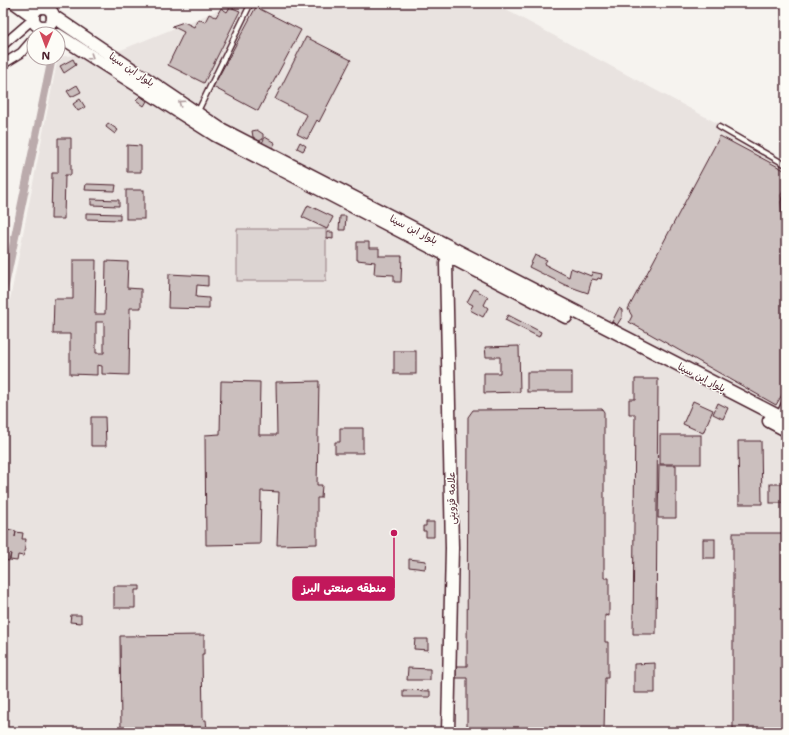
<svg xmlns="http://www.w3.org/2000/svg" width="789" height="735" viewBox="0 0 789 735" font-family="'Shantell Sans','Playpen Sans Arabic',sans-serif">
<rect width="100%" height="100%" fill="#f6f3ef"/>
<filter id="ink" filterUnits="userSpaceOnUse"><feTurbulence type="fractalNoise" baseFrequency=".025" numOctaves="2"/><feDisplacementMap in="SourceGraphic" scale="8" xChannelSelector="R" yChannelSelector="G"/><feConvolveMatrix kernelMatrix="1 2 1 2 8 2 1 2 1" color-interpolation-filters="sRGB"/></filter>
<g filter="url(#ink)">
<path fill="#e9e3e0" d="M236 3H493L786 160V732H3V335L58 57 121 50Z"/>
<rect fill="#dcd4d2" stroke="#937a7e" x="237" y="229" width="89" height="52"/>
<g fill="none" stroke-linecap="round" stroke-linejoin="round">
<path stroke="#bbabac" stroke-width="8" d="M3 295 52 58"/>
</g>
<g fill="#cbbfbe" stroke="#4a1f2b" fill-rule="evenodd">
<path d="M230 7 240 11 204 83 168 65 184 32 172 26 184 22 194 27 198 19 205 22 209 14 216 17 221 8 227 12Z"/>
<path d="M256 7 301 30 258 111 213 87Z"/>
<path d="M306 37 351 60 319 122 317 120 307 139 297 134 307 115 275 99Z"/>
<path d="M73 59 76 65 64 73 60 66Z"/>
<path d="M77 85 81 92 71 97 67 91Z"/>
<path d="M140 96 147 101 144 106 136 100Z"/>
<path d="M80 99 85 107 78 111 73 104Z"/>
<path d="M108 123 118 130 115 134 106 127Z"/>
<path d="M257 130 263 134V139L259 141 253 137 252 131Z"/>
<path d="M720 136 786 171V186L781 195 786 269V388L776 405 629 322 632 316 628 309Z"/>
<path d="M265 137 275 143 272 149 262 143Z"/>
<path d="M58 138H71V175H65L64 219H51L52 173H58Z"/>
<path d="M300 142 306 146 303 151 297 148Z"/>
<path d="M127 145 141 146V172H127Z"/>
<path d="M86 184 116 185 115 191 85 190Z"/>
<rect x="126" y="190" width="18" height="29"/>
<path d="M91 199 119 200V206L91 205Z"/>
<path d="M308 205 333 217 327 229 302 217Z"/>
<path d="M86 213 120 214V220L86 219Z"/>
<path d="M340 216H346L345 230H339Z"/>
<path d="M327 232H333V239L327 238Z"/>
<path d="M357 242H369V248H379V256H402L401 282H394V275L374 274 375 262 357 260Z"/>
<path d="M535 255 547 260 544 264 569 277 571 268 591 276 592 272 602 274 601 279 598 278 597 280 592 279 588 293 565 285 529 267Z"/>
<path d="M73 260H96L95 314H105L106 261 128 262 127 288 141 289V308H130L129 375 102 374V366L97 365V375L70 374V334H53L54 299H73ZM96 322H104V353H96Z"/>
<path d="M169 274 208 276V286L197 285 196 297 209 298V309L168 308Z"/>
<path d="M474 289 488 297 484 305 488 308 483 317 470 310 473 305 467 302Z"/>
<path d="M619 308 622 310V317L617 325 612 322Z"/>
<path d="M508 315 541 332 539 337 505 320Z"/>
<path d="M519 346 520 392 484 393V373H500V357H486L485 347Z"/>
<rect x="394" y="351" width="22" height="23"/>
<rect x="527" y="372" width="45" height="20"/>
<path d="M635 379H658L656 634H633L635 414H629V399H635Z"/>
<path d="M221 381 260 382 259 435H277L276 382 319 381 317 485H322L321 498H317V544L277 545 279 492 261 491 260 544 206 545 205 435 220 434Z"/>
<path d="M693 401 713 410 703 433 683 424Z"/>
<path d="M718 403 728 408 723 419 713 414Z"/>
<path d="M602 409 604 412V578H609V616L605 615V642H608V678H605L604 732H467V678H456V666H467L468 417 473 410Z"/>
<path d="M91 417H105L106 446H91Z"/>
<path d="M340 428H363V453H335V442H340Z"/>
<rect x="660" y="435" width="41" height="29"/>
<path d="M738 441H761L762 504H739Z"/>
<path d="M659 465H676V518H658Z"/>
<rect x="770" y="484" width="16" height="19"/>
<path d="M426 522H434V537H426V531H423V526H426Z"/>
<path d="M3 528 16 531 15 537 16 532 23 533 22 539H26L25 547 26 549 23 556 18 555 17 561 10 560 11 553 9 561 3 560Z"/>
<rect x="733" y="533" width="53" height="199"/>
<rect x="703" y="539" width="12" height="19"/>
<path d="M409 559 426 561 425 569 409 567Z"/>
<path d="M114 586H140V590H135V608H114Z"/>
<path d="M71 615H81V623L70 622Z"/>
<path d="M204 635V654H202L203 720H206L207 730H203V732H121L120 636Z"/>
<path d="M415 639H428V650L414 649Z"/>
<path d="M655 663V693H634V664Z"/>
<path d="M408 668 430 669V680H407Z"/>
<path d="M403 690 430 691V697H403Z"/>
</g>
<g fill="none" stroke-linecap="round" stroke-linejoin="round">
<g stroke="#4a1f2b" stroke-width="7">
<g id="lane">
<path d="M198 111 251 3"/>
<path d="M719 127 786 165"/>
<path d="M786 197 784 202 786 232"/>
<path d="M779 414 786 399"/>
</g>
</g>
<g stroke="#4a1f2b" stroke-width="11">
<g id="street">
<path d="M49 8 51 3"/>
<path d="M38 34 43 27"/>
<path d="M3 45 33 19"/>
<path d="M3 64 21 53 34 38"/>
</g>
</g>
<g stroke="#4a1f2b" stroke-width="15">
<g id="secondary">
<path d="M15 3 33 16"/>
<circle cx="43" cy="17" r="10"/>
<path d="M53 16 219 128 786 420"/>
<path d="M58 35 215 135 566 317"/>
<path d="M446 263 452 548 448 732"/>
<path d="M769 421 786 430"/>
</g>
</g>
<use href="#lane" stroke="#fdfcf7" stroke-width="4"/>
<use href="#street" stroke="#fdfcf7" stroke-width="8"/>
<use href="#secondary" stroke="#fdfcf7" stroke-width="12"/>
</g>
<defs><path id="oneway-chevron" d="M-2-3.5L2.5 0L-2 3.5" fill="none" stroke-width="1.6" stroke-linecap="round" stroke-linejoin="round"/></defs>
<g stroke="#ac999b">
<use href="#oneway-chevron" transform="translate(91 57) rotate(33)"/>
<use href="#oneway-chevron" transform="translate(181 103) rotate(-146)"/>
</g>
</g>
<g text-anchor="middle" stroke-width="3" stroke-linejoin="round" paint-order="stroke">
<g font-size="10" fill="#4a1f2b" stroke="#fdfcf7">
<text transform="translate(132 69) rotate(34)" y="4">بلوار ابن سینا</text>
<text transform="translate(414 229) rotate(27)" y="4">بلوار ابن سینا</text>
<text transform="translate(702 377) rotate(27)" y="4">بلوار ابن سینا</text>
<text transform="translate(451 498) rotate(-91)" y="4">علامه قزوینی</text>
</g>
</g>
<path fill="none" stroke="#c2185b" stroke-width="1.5" d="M394 533L394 588"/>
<circle fill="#c2185b" stroke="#fdfcf7" stroke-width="1.5" cx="394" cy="533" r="4"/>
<rect fill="#c2185b" stroke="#c2185b" stroke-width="1.5" x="293" y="577" width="101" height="23" rx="4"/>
<g font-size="11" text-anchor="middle" font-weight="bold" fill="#fff">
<text x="344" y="592">منطقه صنعتی البرز</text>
</g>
<rect width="789" height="735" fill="none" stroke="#fdfcf7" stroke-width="16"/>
<rect x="8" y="8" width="773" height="719" fill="none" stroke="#4a1f2b" stroke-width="1.5" filter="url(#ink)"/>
<g transform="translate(46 46) rotate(181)"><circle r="19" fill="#fdfcf7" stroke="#b5a4a5"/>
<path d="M0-3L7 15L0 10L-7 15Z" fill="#d1495b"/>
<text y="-6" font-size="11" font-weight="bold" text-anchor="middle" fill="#4a1f2b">N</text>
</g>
</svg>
